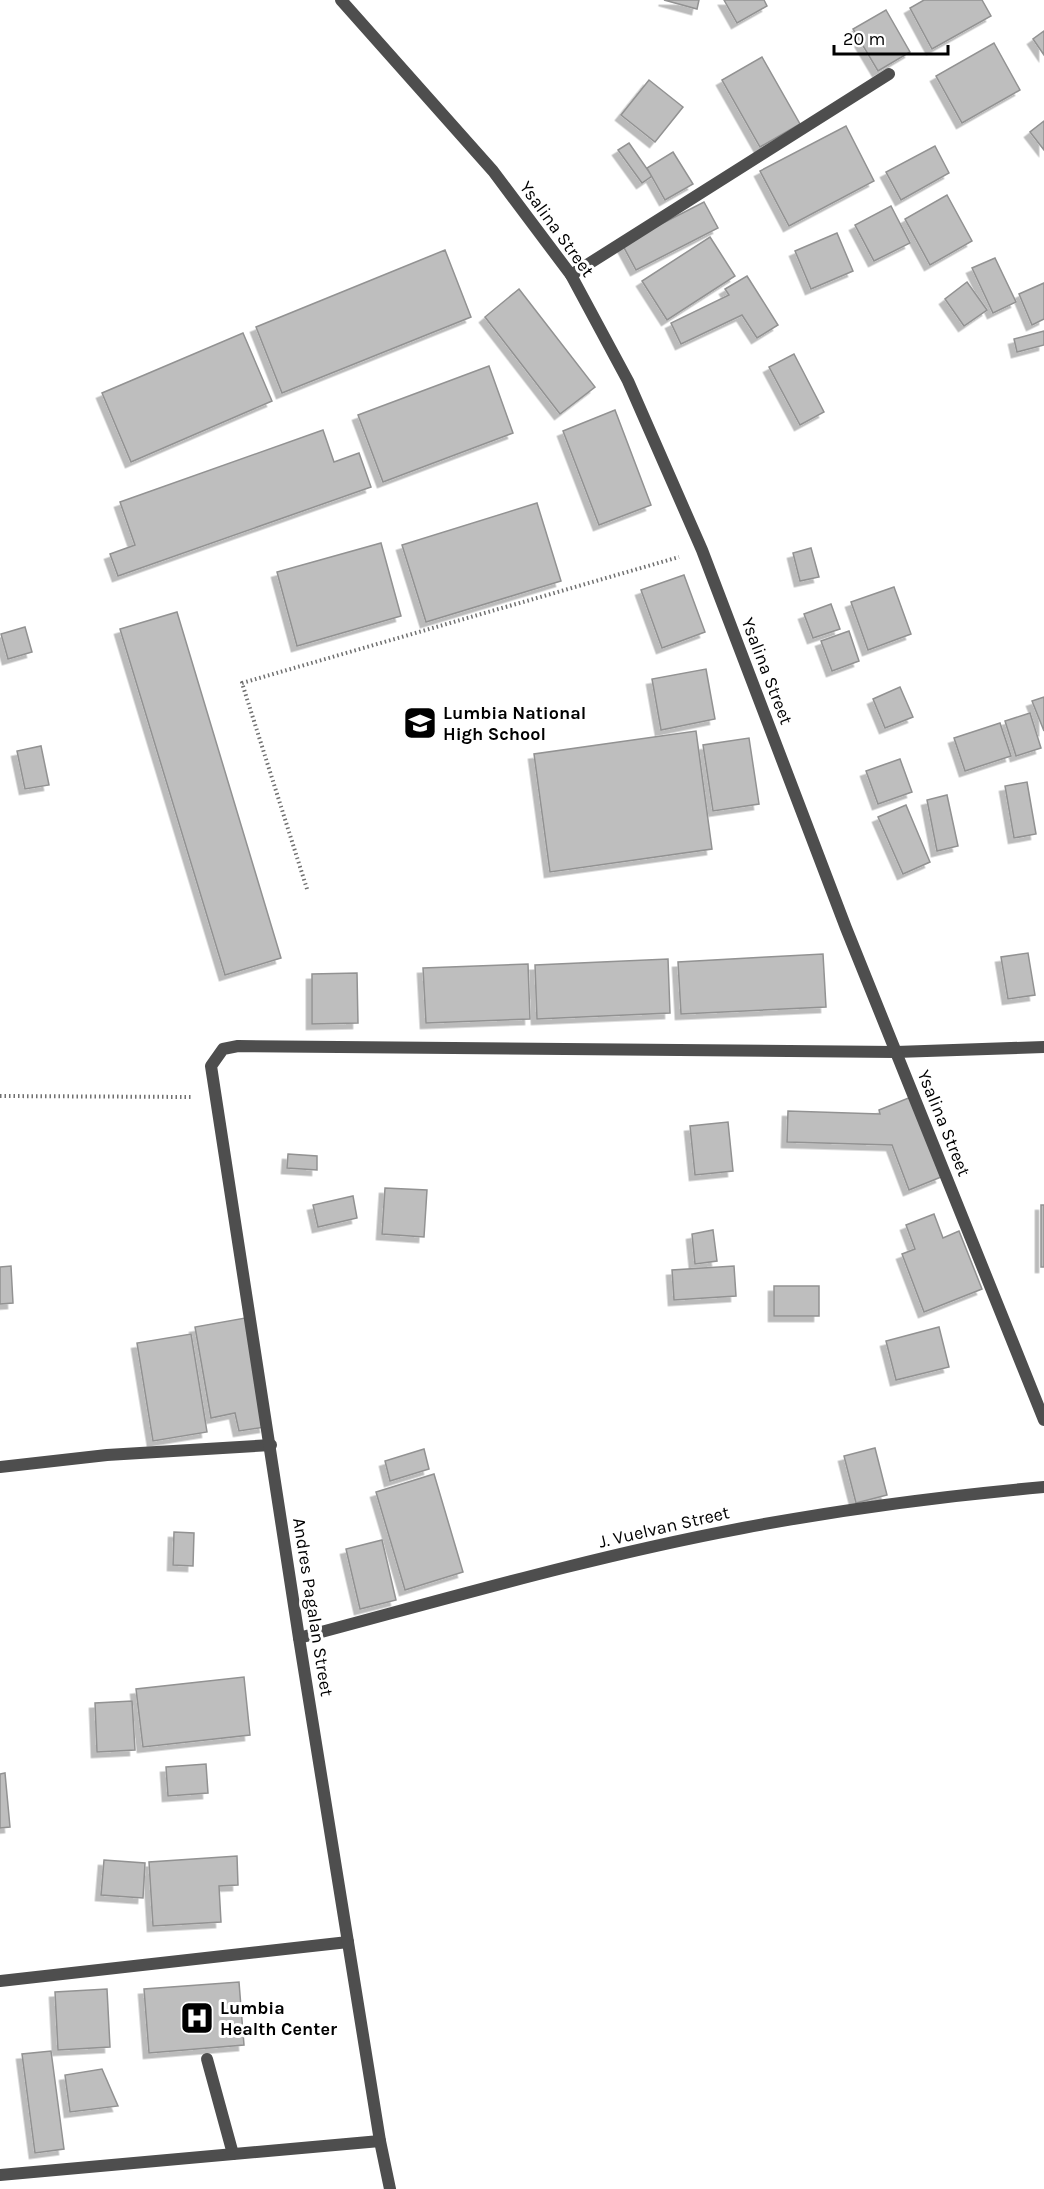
<svg xmlns="http://www.w3.org/2000/svg" width="1044" height="2189" viewBox="0 0 1044 2189" font-family="Karla,sans-serif">
<defs>
<filter id="shadow"><feDropShadow dx="-5.5" dy="5.5" stdDeviation="0" flood-color="#0004"/></filter>
</defs>
<rect width="100%" height="100%" fill="#fff"/>
<g fill="#bebebe" stroke="#929292" stroke-width="1.5" filter="url(#shadow)">
<path d="M664 0H699L697 9Z"/>
<path d="M724 0H764L767 6 737 23Z"/>
<path d="M924 0H982L991 16 932 49 910 8Z"/>
<path d="M886 10 910 52 878 71 853 29Z"/>
<path d="M1044 31V55L1033 39Z"/>
<path d="M994 43 1020 90 962 123 936 76Z"/>
<path d="M762 57 800 124 760 147 722 80Z"/>
<path d="M649 80 683 107 655 142 621 115Z"/>
<path d="M1044 121V150L1030 132Z"/>
<path d="M846 126 874 181 789 226 760 171Z"/>
<path d="M629 143 652 176 642 183 618 150Z"/>
<path d="M935 146 949 173 901 200 886 172Z"/>
<path d="M673 152 693 184 665 200 647 168Z"/>
<path d="M947 195 972 241 930 265 905 219Z"/>
<path d="M704 202 718 228 636 270 622 244Z"/>
<path d="M891 206 910 243 874 261 855 225Z"/>
<path d="M837 233 853 271 811 289 795 251Z"/>
<path d="M710 237 735 276 667 320 642 281Z"/>
<path d="M445 250 471 317 282 393 256 327Z"/>
<path d="M995 258 1016 302 993 313 972 268Z"/>
<path d="M747 276 778 325 757 338 742 315 681 344 671 323 729 295 725 289Z"/>
<path d="M967 282 987 310 964 326 945 299Z"/>
<path d="M1044 283V319L1032 325 1019 294Z"/>
<path d="M519 289 595 387 560 414 485 317Z"/>
<path d="M1044 331V345L1017 352 1014 339Z"/>
<path d="M243 333 272 401 131 462 102 393Z"/>
<path d="M794 354 824 412 800 425 769 367Z"/>
<path d="M489 366 513 433 383 482 358 415Z"/>
<path d="M615 410 651 505 599 525 563 431Z"/>
<path d="M323 430 334 462 359 453 371 487 118 576 110 554 135 545 120 502Z"/>
<path d="M537 503 561 581 426 622 402 545Z"/>
<path d="M381 543 401 616 297 646 277 572Z"/>
<path d="M811 548 819 577 800 581 793 553Z"/>
<path d="M684 575 705 632 662 648 641 590Z"/>
<path d="M894 587 911 634 868 650 851 602Z"/>
<path d="M831 604 840 629 813 638 804 614Z"/>
<path d="M177 612 281 958 225 975 120 629Z"/>
<path d="M25 627 32 652 8 659 1 634Z"/>
<path d="M849 631 859 661 832 671 821 641Z"/>
<path d="M706 669 715 719 661 730 652 679Z"/>
<path d="M900 687 913 717 885 728 873 699Z"/>
<path d="M1044 697V731L1032 701Z"/>
<path d="M1030 713 1041 748 1016 756 1005 721Z"/>
<path d="M1000 723 1011 756 965 771 954 738Z"/>
<path d="M696 731 712 849 550 872 534 754Z"/>
<path d="M749 738 759 804 713 811 703 745Z"/>
<path d="M41 746 49 785 25 789 17 751Z"/>
<path d="M900 759 912 792 878 804 866 771Z"/>
<path d="M1027 782 1036 834 1014 838 1005 786Z"/>
<path d="M947 795 958 846 937 851 927 800Z"/>
<path d="M906 805 930 862 903 874 878 817Z"/>
<path d="M1028 953 1035 995 1008 999 1001 957Z"/>
<path d="M823 954 826 1007 681 1014 678 962Z"/>
<path d="M668 959 670 1013 537 1019 535 965Z"/>
<path d="M528 964 530 1019 426 1023 423 968Z"/>
<path d="M357 973 358 1023 312 1024V974Z"/>
<path d="M911 1097 941 1177 909 1190 892 1145 787 1142 788 1111 880 1114 879 1110Z"/>
<path d="M728 1122 733 1171 695 1175 690 1126Z"/>
<path d="M288 1154 317 1156V1170L287 1168Z"/>
<path d="M385 1188 427 1190 424 1237 382 1234Z"/>
<path d="M353 1196 357 1218 318 1227 313 1205Z"/>
<rect x="1041" y="1205" width="3" height="62"/>
<path d="M934 1214 943 1238 959 1231 982 1289 924 1312 902 1254 915 1249 906 1225Z"/>
<path d="M713 1230 717 1261 695 1264 692 1234Z"/>
<path d="M11 1266 13 1303 0 1304V1267Z"/>
<path d="M734 1266 736 1296 674 1300 672 1270Z"/>
<rect x="774" y="1286" width="45" height="30"/>
<path d="M245 1318 265 1427 239 1431 235 1413 211 1418 195 1327Z"/>
<path d="M939 1327 949 1367 896 1380 886 1341Z"/>
<path d="M191 1334 207 1432 153 1441 137 1343Z"/>
<path d="M875 1448 887 1495 856 1503 844 1456Z"/>
<path d="M424 1449 429 1469 390 1481 385 1461Z"/>
<path d="M434 1474 463 1572 405 1590 376 1492Z"/>
<path d="M174 1532 194 1533 193 1566 173 1565Z"/>
<path d="M382 1540 396 1600 360 1609 346 1549Z"/>
<path d="M244 1677 250 1735 143 1747 136 1689Z"/>
<path d="M132 1701 135 1750 97 1752 95 1703Z"/>
<path d="M206 1764 208 1793 168 1796 166 1767Z"/>
<path d="M5 1773 10 1827 0 1828V1774Z"/>
<path d="M237 1856 238 1885 219 1886 221 1922 153 1926 149 1862Z"/>
<path d="M104 1860 145 1863 143 1898 101 1895Z"/>
<path d="M239 1982 244 2045 149 2053 144 1989Z"/>
<path d="M107 1989 110 2047 58 2050 55 1992Z"/>
<path d="M51 2051 64 2149 35 2153 22 2054Z"/>
<path d="M102 2069 118 2106 70 2112 65 2075Z"/>
</g>
<g fill="none" stroke-linecap="round" stroke-linejoin="round">
<g stroke="#707070" stroke-width="4" stroke-dasharray="1.5 3" stroke-linecap="butt">
<path d="M307 889 242 683 679 557"/>
<path d="M0 1096 191 1097"/>
</g>
<path stroke="#4e4e4e" stroke-width="12" d="M207 2059 233 2154"/>
<g stroke="#4e4e4e" stroke-width="12">
<path d="M571 275 889 74"/>
<path d="M0 1467 107 1455 271 1445"/>
<path d="M299 1638C446 1599 593 1556 743 1528 843 1509 943 1496 1044 1487"/>
<path d="M0 1981 348 1942"/>
<path d="M0 2175 380 2141"/>
<path d="M390 2189 380 2141 299 1638 211 1066 223 1049 238 1046 896 1052 1044 1047"/>
</g>
<path stroke="#4e4e4e" stroke-width="12" d="M341 0 493 171 571 275 628 381 702 550 846 928 1044 1420"/>
</g>
<defs>
<g id="school-square" transform="scale(1.725)"><rect x="-9" y="-9" width="18" height="18" rx="4" fill="#000" stroke="#fff"/><path d="M0-5L7-2L0 1L-7-2ZM-4 1L0 2.5L4 1V4Q0 6-4 4Z" fill="#fff"/></g>
<g id="hospital-square" transform="scale(1.725)"><rect x="-9" y="-9" width="18" height="18" rx="4" fill="#000" stroke="#fff"/><path d="M-5-5h3v3.5h4V-5h3V5h-3V1.5h-4V5h-3Z" fill="#fff"/></g>
</defs>
<g fill-rule="evenodd">
<use href="#school-square" x="420" y="723"/>
<use href="#hospital-square" x="197" y="2018"/>
</g>
<g text-anchor="middle" stroke-width="6" stroke-linejoin="round" paint-order="stroke">
<g font-size="18" fill="#000" stroke="#fff">
<text transform="translate(557 229) rotate(54)" y="6">Ysalina Street</text>
<text transform="translate(767 671) rotate(69)" y="6">Ysalina Street</text>
<text transform="translate(944 1123) rotate(68)" y="6">Ysalina Street</text>
<text transform="translate(664 1527) rotate(-13)" y="6">J. Vuelvan Street</text>
<text transform="translate(313 1607) rotate(81)" y="6">Andres Pagalan Street</text>
</g>
<g font-size="18" font-weight="bold" fill="#000" stroke="#fff" text-anchor="start">
<text x="443" y="719">Lumbia National<tspan x="443" dy="21">High School</tspan></text>
<text x="220" y="2014">Lumbia<tspan x="220" dy="21">Health Center</tspan></text>
</g>
</g>
<path d="M834 45v9h114v-9" fill="none" stroke="#000000" stroke-width="3"/>
<text x="843" y="45" font-size="18" fill="#000000" stroke="#ffffff" stroke-width="4.5" paint-order="stroke">20 m</text>
</svg>
